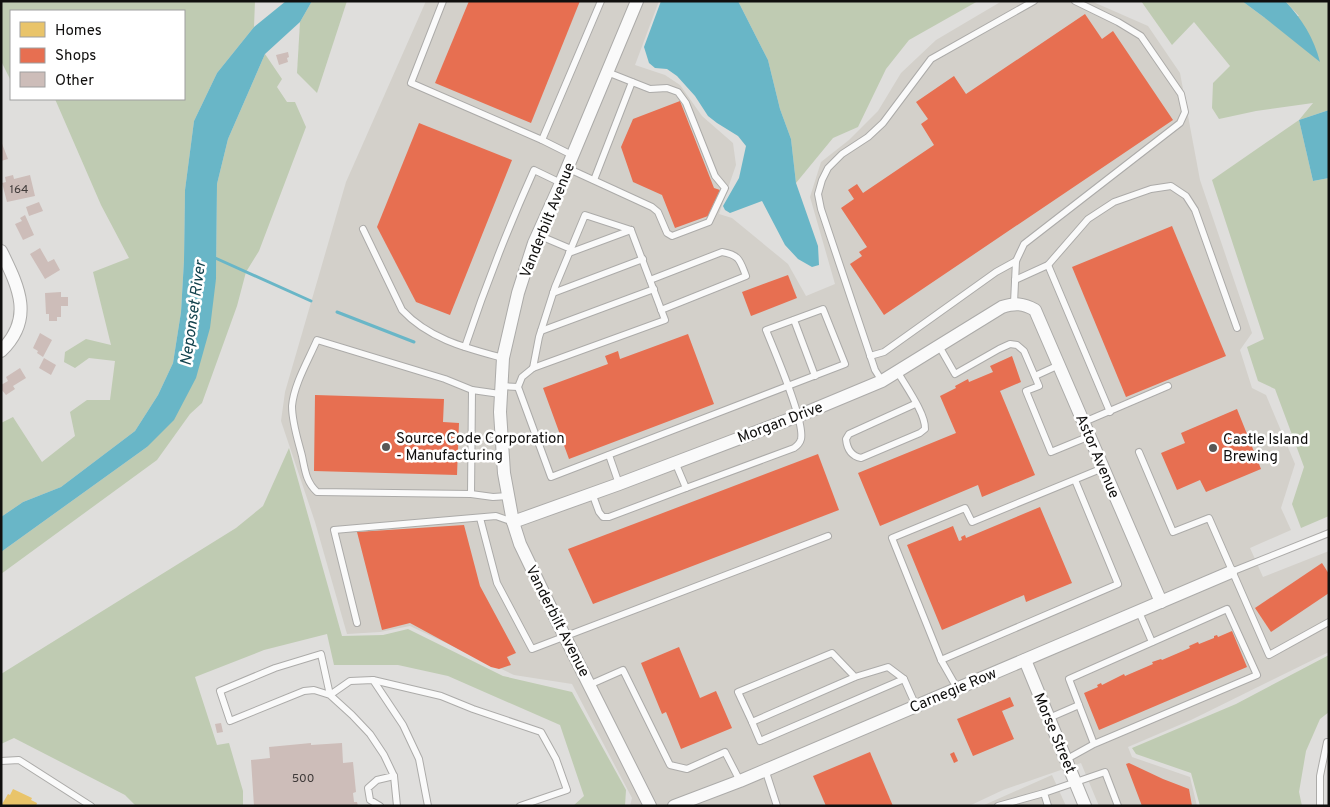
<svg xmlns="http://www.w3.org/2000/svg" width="1330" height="807" viewBox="0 0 1330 807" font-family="Overpass,sans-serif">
<rect width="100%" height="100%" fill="#dfdedc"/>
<g fill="#d3d0ca">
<path d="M426 1H659L635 65 665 75 680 85 702 116 733 143 736 165 719 214 732 218 788 264 806 296 835 284 810 197 821 162 849 140 878 111 901 73 936 40 1002 1H1091L1148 26 1180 73 1200 180 1252 333 1240 350 1252 388 1266 395 1295 464 1281 508 1291 530 1250 548 1263 577 1329 551V652L1191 720 1128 747 1132 757 1190 777 1197 806H1099L1081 763 1003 790 969 806H630L632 798 572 684 514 675 410 626 380 632 347 634 315 522 281 421 285 392 346 182Z"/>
<path d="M1052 775 1066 806H982Z"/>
</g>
<g fill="#bfcbb2">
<path d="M1 1H255L254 27 217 73 194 121 185 190 184 260 181 312 173 363 158 395 135 431 61 487 23 502 1 517V423L13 417 42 462 75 436 70 412 87 400H110L115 361 89 358 75 368 64 362 65 352 86 339 111 345 93 272 129 258 101 205 55 99H184V11H11V81L1 61Z"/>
<path d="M312 1H347L317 93 297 73 300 22Z"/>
<path d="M738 1H978L909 40 886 69 858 127 833 138 796 183 791 139 780 109 768 60Z"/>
<path d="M1141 1H1242L1265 18 1299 16 1285 1H1329V110L1299 120 1313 181 1329 178V516L1301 528 1292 504 1304 467 1275 389 1258 381 1247 347 1264 339 1212 180 1299 120 1313 103 1256 111 1219 119 1212 108 1213 83 1230 66 1194 22 1172 45Z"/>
<path d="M265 54 282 79 277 87 287 102H295L306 127 259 251 246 272 237 306 202 403 190 414 157 460 1 574V552L147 447 216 279 217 184 228 139Z"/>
<path d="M289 448 342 636 383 635 408 629 503 676 572 692 626 790 625 806H573L584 796 560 725 448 676 398 665H334L327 634 264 650 195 677 217 745 229 743 243 791V806H136L125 795 14 738 1 744V674L236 528 263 506Z"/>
<path d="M1329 655V712L1320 719 1306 751 1299 792 1302 806H1200L1191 773 1136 754 1132 748 1236 704Z"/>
</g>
<g fill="#69b6c7">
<path d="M286 1H312L300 22 265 54 228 139 217 184 216 279 210 328 196 378 174 420 147 447 1 552V517L23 502 61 487 135 431 158 395 173 363 181 312 184 260 185 190 194 121 217 73 254 27Z"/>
<path d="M661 1H738L768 60 780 109 791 139 796 183 818 246 819 265 812 267 798 259 785 245 762 201 730 213 725 210 723 206 739 178 746 146 738 136 717 123 708 116 695 96 677 76 667 69 655 68 649 63 644 47Z"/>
<path d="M1242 1H1285C1302 19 1314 38 1320 62L1265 18Z"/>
<path d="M1329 110V178L1313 181 1299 120Z"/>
</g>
<path fill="#e9c46a" d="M13 789 32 798 31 800 37 803 36 806H1L8 794 10 795Z"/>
<g fill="#e76f51">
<path d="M469 1H580L531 123 435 83Z"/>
<path d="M1085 14 1102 39 1113 31 1173 120 884 315 850 264 862 256 859 252 867 247 841 208 854 199 848 190 857 184 863 193 934 145 921 124 928 119 916 102 954 76 966 94Z"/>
<path d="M680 101 714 188 720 190 708 216 675 228 662 195 633 182 621 147 633 119Z"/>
<path d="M419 123 512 160 450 315 416 302 377 227Z"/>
<path d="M1172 226 1226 356 1126 397 1072 267Z"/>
<path d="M788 275 797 298 751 316 742 292Z"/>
<path d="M688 334 714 404 569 459 543 388 608 364 605 356 618 351 620 359Z"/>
<path d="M1012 356 1021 382 1000 391 1035 475 982 497 978 485 880 526 858 473 956 433 940 396 956 388 955 386 968 379 969 382 993 372 990 366Z"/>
<path d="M315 395 444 399 443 422 459 423 457 475 314 471Z"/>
<path d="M1237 409 1261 469 1206 492 1200 480 1177 490 1161 453 1185 443 1181 433Z"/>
<path d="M818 454 839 510 593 604 568 549Z"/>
<path d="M1040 507 1072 583 1026 602 1024 595 942 630 907 545 953 526 959 541 962 540 961 537 965 535 966 538Z"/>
<path d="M464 525 480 586 516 653 507 657 511 665 499 669 491 667 410 623 382 630 357 532Z"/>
<path d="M1322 563 1329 574V593L1271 632 1255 608Z"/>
<path d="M1232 631 1247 667 1099 730 1084 693 1098 687 1097 685 1101 683 1102 685 1124 674 1125 676 1153 664 1152 662 1161 659 1162 660 1190 648 1189 646 1198 642 1199 644 1214 638V636L1217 635 1218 637Z"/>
<path d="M679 647 700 698 716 691 732 728 681 749 666 712 662 714 641 663Z"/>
<path d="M1010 697 1014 706 1002 711 1014 739 973 756 957 719Z"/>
<path d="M870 752 893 806H826L813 776Z"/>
<path d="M954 752 958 761 954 763 950 754Z"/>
<path d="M1129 763 1163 779 1189 789 1192 806H1142L1126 764Z"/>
</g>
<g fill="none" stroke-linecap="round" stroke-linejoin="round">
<g stroke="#69b6c7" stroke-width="3">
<path d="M213 257 311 301"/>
<path d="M337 312 414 342"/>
</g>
</g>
<g fill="#cdbdb9">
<path d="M288 52 289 57 287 58 288 62 279 65 276 55Z"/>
<path d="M1 141 8 159 1 161Z"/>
<path d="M13 175 14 179 30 175 35 196 7 202 2 183 6 182 5 177Z"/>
<path d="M39 202 43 211 29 216 26 207Z"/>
<path d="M25 215 34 235 23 240 15 224 22 221 20 218Z"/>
<path d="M40 248 48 262 54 259 60 270 45 279 30 254Z"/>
<path d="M61 292V297H68V306H61V317H57V321H49V314H46L45 293Z"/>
<path d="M40 333 52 340 43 357 37 353 38 351 33 348Z"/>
<path d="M44 358 56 365 51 375 39 368Z"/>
<path d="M20 368 26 378 13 386 15 389 6 395 1 389V385L8 381 6 377Z"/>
<path d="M221 723 223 732 217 733 215 724Z"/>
<path d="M311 743V745L342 743 343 763 353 762 356 792 353 793 354 802H357L358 806H254L251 760 270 758 269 747Z"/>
</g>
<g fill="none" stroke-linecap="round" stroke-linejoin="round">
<g stroke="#acaba9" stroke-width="8">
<g id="lane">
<path d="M443 1 411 83 542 140 572 155"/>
<path d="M542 140 601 1"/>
<path d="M567 168 652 207 658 212 667 233 672 236 709 222 725 188 715 176 686 103 678 92 667 88 650 89 607 72"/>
<path d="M594 180 632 82"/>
<path d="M363 229 402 310C429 339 466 348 503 358"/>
<path d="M631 230 585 215 555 287 539 337 533 368 522 377 518 387 551 477C649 439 747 402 845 364L823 309 766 330C774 350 805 421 801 439 800 443 797 446 794 448L686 488"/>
<path d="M538 235 571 249"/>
<path d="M569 253 631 230"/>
<path d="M1048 265 1110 412"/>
<path d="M650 280 722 252C740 255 740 261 746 276L661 310"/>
<path d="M1015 280 1048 265 1088 219 1114 202 1151 189 1171 186 1186 196 1195 210 1237 328"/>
<path d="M553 293 643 259"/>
<path d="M1014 303 1016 261 1024 244 1180 123 1185 112 1181 94 1141 36 1118 22 1075 1"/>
<path d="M794 320 815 376"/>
<path d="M541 331 654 289"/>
<path d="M939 346 955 374 999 349 1010 344 1017 345 1024 351 1039 386 1026 391 1051 452 1090 436"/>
<path d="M465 347C485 287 508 228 534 170L561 183"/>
<path d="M870 356 884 352 996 272 1016 261"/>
<path d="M533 368 665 320 631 230"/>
<path d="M897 371C905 385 926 414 925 429L920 433 861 458C851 456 847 449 846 439L849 434 915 404"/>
<path d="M1035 376 1059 365"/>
<path d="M882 381 875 370 821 209 818 194 822 180 828 168 842 154 868 137 883 123 931 59 1034 1"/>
<path d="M501 386 518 387"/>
<path d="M500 394 472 390 445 379 317 340C308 361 294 384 292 406 292 423 298 440 302 456 305 470 306 482 317 492L471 494 493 497 508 496"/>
<path d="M1084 422 1168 386"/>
<path d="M1139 452 1173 532 1209 518 1269 655 1329 622"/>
<path d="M609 455 619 484"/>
<path d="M592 493 599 512 603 517H609L686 488 675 462"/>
<path d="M471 494 472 390"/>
<path d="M480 518 497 583 532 649 828 536"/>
<path d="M1231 572 1329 533"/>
<path d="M1139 612 1152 642"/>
<path d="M357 623 334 530 496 516 513 522"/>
<path d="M941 660 1118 584 1075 480"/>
<path d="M855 677 832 653 738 692 752 722 855 677 888 667 904 679 916 706"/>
<path d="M373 680 441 696 473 709 541 732 556 759 567 790 520 806"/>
<path d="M589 685 623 670 670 765 687 769 725 752 740 781"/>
<path d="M957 688 941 660 892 538 965 508 972 522 1103 468"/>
<path d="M1049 718 1079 705"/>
<path d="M752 722 760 741 904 679"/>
<path d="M1067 759 1094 744 1069 679 1227 609 1257 675 1094 744"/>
<path d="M1 761 19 760 91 806"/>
<path d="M765 769 777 806"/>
<path d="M394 776 397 806"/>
<path d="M380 806 370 800 368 788 377 780 394 776 384 755 370 734 352 715 330 695 314 690 304 691 230 721 220 691 275 668 321 654 330 695 350 681 373 680 403 725 419 759 428 806"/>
<path d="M998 806 1044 793"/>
<path d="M1048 806 1044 793 1105 772 1118 806"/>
<path d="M1320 806V776L1327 742H1329"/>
</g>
</g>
<g stroke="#acaba9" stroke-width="14">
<g id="street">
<path d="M637 1 561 183 534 243 518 293 503 358 500 412 504 473 513 522 520 544 557 621 650 806"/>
<path d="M1 251C18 286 35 318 1 351"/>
<path d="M513 522 619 484 798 416 882 381 1002 307C1015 303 1023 303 1035 310L1161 602"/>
<path d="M1025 660 1085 806"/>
<path d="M674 806 740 781 1231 572"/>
</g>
</g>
<use href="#lane" stroke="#fafafa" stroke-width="6"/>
<use href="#street" stroke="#fafafa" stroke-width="12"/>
</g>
<g fill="#585756" stroke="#fff" stroke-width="2">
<circle cx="386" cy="447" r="5"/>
<circle cx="1213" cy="448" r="5"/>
</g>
<g text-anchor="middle" stroke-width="5" stroke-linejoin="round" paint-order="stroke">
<g font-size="12" fill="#3f3a39">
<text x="19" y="193">164</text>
<text x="303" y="782">500</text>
</g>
<g font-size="15" fill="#100f0e" stroke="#fff">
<text transform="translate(547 220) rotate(-68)" y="5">Vanderbilt Avenue</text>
<text transform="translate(780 422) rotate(-21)" y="5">Morgan Drive</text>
<text transform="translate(1098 456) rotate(67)" y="5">Astor Avenue</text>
<text transform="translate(558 621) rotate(63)" y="5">Vanderbilt Avenue</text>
<text transform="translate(953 690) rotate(-23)" y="5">Carnegie Row</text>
<text transform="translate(1055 733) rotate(67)" y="5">Morse Street</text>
</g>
<g font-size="15" fill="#100f0e" stroke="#fff" text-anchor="start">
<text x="396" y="443">Source Code Corporation<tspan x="396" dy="17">- Manufacturing</tspan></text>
<text x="1223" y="444">Castle Island<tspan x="1223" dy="17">Brewing</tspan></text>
</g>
<g font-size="16" font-style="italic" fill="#13434e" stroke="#fff">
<text transform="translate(192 313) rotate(-82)" y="6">Neponset River</text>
</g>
</g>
<rect width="1330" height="807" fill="none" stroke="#100f0e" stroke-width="5"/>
<rect x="10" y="10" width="175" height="90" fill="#ffffff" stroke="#9f9f9f"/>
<rect x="20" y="22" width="25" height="15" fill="#e9c46a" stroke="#9f9f9f"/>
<text x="55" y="35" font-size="15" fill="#100f0e">Homes</text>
<rect x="20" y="48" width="25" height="15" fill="#e76f51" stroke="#9f9f9f"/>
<text x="55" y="60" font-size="15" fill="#100f0e">Shops</text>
<rect x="20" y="72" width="25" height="15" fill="#cdbdb9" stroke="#9f9f9f"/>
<text x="55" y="85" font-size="15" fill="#100f0e">Other</text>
</svg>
